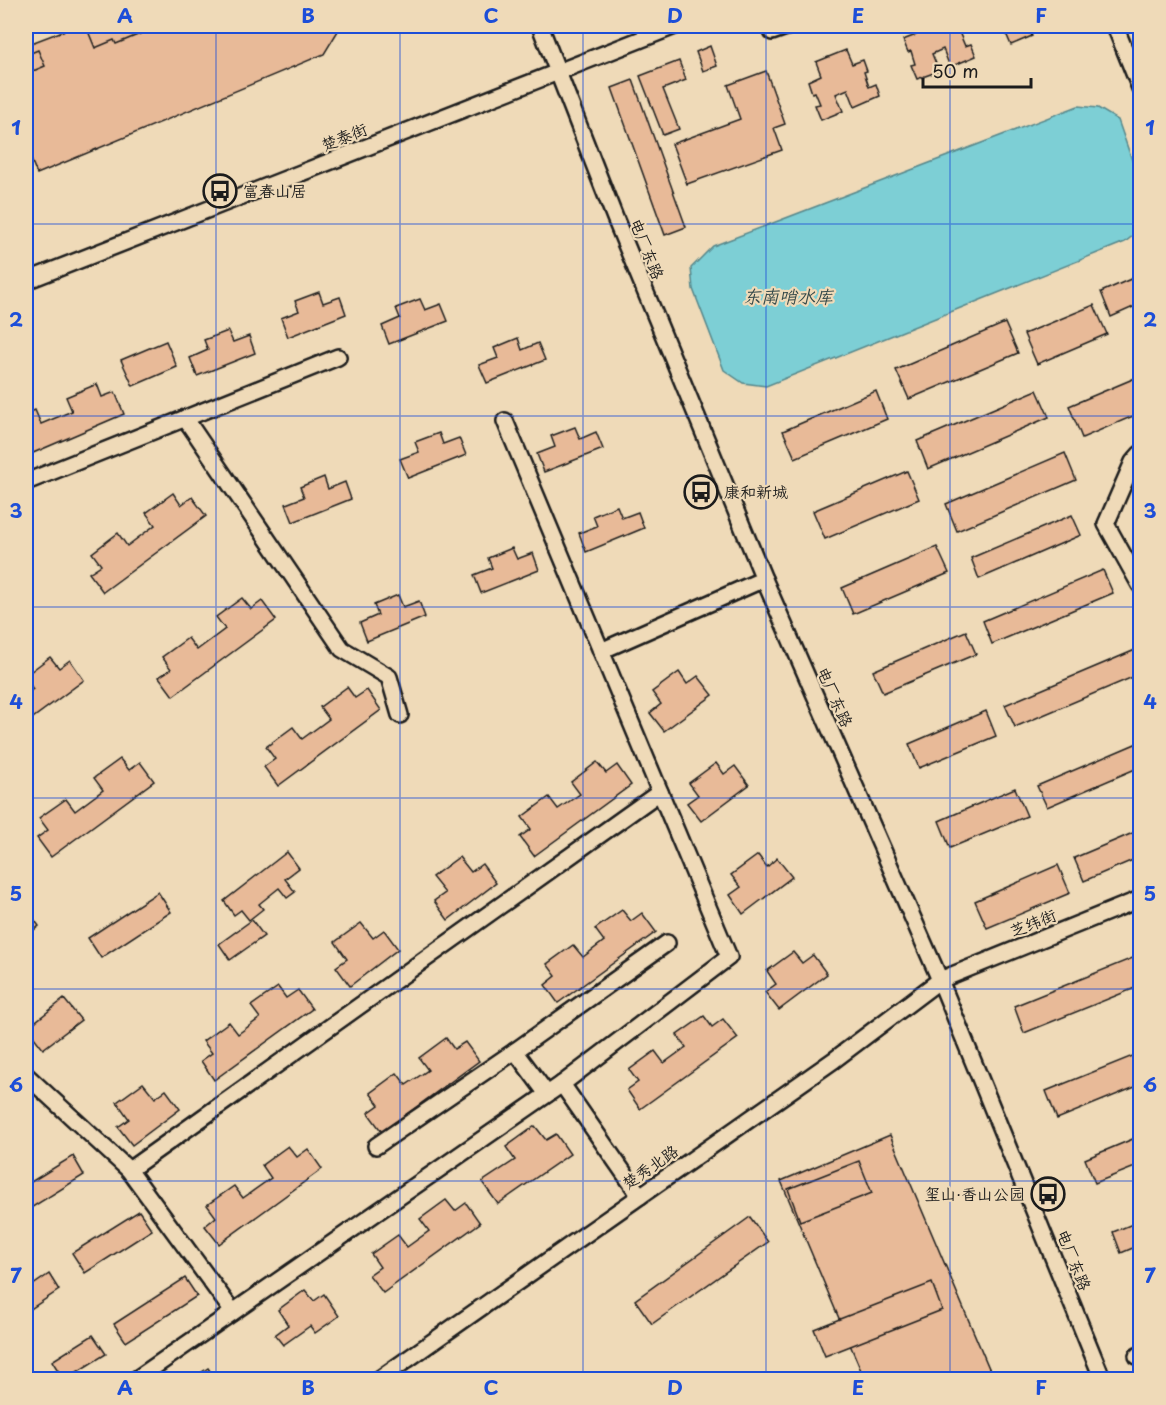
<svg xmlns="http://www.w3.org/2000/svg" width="1166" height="1405" viewBox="0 0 1166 1405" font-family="'Playpen Sans','LXGW WenKai TC',sans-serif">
<rect width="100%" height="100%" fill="#efdab8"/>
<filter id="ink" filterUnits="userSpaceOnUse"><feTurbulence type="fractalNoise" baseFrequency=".0167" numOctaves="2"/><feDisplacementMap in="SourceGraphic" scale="12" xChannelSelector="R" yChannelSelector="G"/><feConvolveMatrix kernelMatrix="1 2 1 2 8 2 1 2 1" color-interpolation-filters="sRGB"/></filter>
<g filter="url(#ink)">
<path fill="#7dcfd5" stroke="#56878b" stroke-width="1.5" d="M1078 106 1098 108 1118 120 1140 183V230L1125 242 766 386 743 383 724 370 693 289 691 268 713 246Z"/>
<g fill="#e8ba98" stroke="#1c1c1c" stroke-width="1.5">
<path d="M76 26H341L324 54 37 174 26 147V45Z"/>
<path d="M102 26H149L138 30 140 34 116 44 114 40 95 48 88 31Z"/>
<path d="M912 26H961L962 30 959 32 965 46 971 44 976 56 950 67 943 49 932 54 939 71 917 79 911 65 915 64 911 51 908 52 903 40 916 35Z"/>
<path d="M1008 26H1028L1032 36 1011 45 1005 31 1009 29Z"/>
<path d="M1042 26H1060L1044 32Z"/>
<path d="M710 46 717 66 703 71 696 52Z"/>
<path d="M38 50 45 66 26 74 27 78 26 79V55Z"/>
<path d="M846 50 852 64 863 60 867 71 864 72 869 87 876 84 880 96 855 107 848 89 836 94 843 111 821 120 815 105 820 104 815 92 812 93 808 81 821 75 816 62Z"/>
<path d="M679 61 686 80 663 89 679 129 663 135 640 76Z"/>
<path d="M766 71 785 124 774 128 782 150 687 184 672 144 740 119 728 85Z"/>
<path d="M633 80 686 227 665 235 612 88Z"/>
<path d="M1140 275V304L1111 317 1101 292Z"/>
<path d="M319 292 323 303 340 297 346 314 288 337 281 318 299 311 295 301Z"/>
<path d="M420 299 425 310 441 304 448 321 389 344 382 326 400 318 396 308Z"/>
<path d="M1094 305 1107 334 1037 364 1024 334Z"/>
<path d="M1005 323 1018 353 909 399 896 370Z"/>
<path d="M228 331 233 342 249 336 255 353 197 376 190 358 208 350 204 340Z"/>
<path d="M518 338 522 350 538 343 545 360 487 383 479 365 498 358 494 348Z"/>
<path d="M166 341 177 367 133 386 121 360Z"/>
<path d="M1140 376V413L1082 438 1069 406Z"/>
<path d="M97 384 102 397 115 392 124 414 26 456V414L35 410 41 424 72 411 66 397Z"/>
<path d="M1037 390 1049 417 928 469 917 441Z"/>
<path d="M876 391 887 419 795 458 783 431Z"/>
<path d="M575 427 580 439 596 432 603 449 544 472 537 454 555 447 551 436Z"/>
<path d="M439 433 443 444 459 438 466 455 408 478 400 459 419 452 415 442Z"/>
<path d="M1065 453 1076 480 957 531 946 504Z"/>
<path d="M907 471 919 499 825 539 813 511Z"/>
<path d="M324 477 328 489 345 482 351 499 293 522 286 504 304 497 300 487Z"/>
<path d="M173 493 181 505 192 497 206 516 103 592 89 573 101 565 92 553 118 533 127 546 155 525 146 513Z"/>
<path d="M617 506 622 518 638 512 644 528 586 552 579 533 597 526 593 516Z"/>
<path d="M1072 515 1081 535 979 579 971 558Z"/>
<path d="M937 547 949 573 853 614 842 588Z"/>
<path d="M512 548 517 559 533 553 539 570 481 593 474 575 492 568 488 558Z"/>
<path d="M1103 570 1113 593 992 644 983 621Z"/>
<path d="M398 595 403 607 419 601 425 617 367 641 360 623 378 615 374 605Z"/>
<path d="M242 598 251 609 262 601 276 620 173 696 159 677 171 669 162 657 188 638 197 650 225 629 216 617Z"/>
<path d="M966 631 976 654 883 693 873 671Z"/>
<path d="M1140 648V674L1015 727 1005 705Z"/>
<path d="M50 657 59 668 70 660 84 680 26 723V694L33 689 26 679V675Z"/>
<path d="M679 672 687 684 698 676 713 695 664 731 650 713 661 704 652 692Z"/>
<path d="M347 687 355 698 367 690 381 710 278 786 264 767 275 759 266 747 293 727 302 739 329 719 320 707Z"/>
<path d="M986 711 996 736 919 768 909 744Z"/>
<path d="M1140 742V767L1047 807 1037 786Z"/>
<path d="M120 759 129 770 140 762 154 781 51 857 37 838 48 830 39 818 66 799 75 811 103 790 94 778Z"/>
<path d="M597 762 606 773 617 765 631 785 534 856 520 837 531 829 522 817 549 797 558 809 580 794 571 782Z"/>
<path d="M716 763 724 774 735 766 749 785 701 821 687 803 698 795 689 783Z"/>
<path d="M1015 788 1027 816 950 848 939 821Z"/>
<path d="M1140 830V857L1084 881 1074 858Z"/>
<path d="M287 852 299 868 285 879 295 892 287 898 279 888 259 904 263 909 249 920 241 910 234 915 224 901Z"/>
<path d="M758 855 767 867 777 858 792 877 743 914 730 895 741 887 731 875Z"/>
<path d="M459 857 471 872 482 864 496 883 448 920 434 901 445 893 432 877Z"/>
<path d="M1058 865 1070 893 987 928 975 901Z"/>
<path d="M158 892 171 912 101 958 88 938Z"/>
<path d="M26 908 39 926 26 936Z"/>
<path d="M622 910 631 921 642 913 656 932 558 1003 545 985 556 976 547 964 573 945 583 957 604 941 595 929Z"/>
<path d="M252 920 264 936 230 960 219 944Z"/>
<path d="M361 923 373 938 384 930 398 949 350 986 336 967 347 959 335 942Z"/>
<path d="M793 952 802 963 813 955 827 974 779 1010 765 992 776 984 767 971Z"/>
<path d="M1140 955V986L1024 1033 1014 1006Z"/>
<path d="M278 987 286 998 298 990 312 1009 214 1080 201 1061 212 1053 203 1041 229 1022 238 1034 260 1018 251 1006Z"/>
<path d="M64 999 81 1020 43 1049 27 1028Z"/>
<path d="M704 1016 712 1027 723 1019 738 1038 640 1109 627 1090 638 1082 629 1070 655 1051 664 1063 686 1047 677 1035Z"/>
<path d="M446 1038 454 1049 465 1042 479 1061 382 1132 368 1113 379 1105 370 1093 397 1073 406 1085 428 1070 419 1058Z"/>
<path d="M1140 1053V1085L1057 1119 1046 1091Z"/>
<path d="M143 1083 155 1098 166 1090 180 1109 132 1145 118 1127 129 1119 117 1102Z"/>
<path d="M26 1115 32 1125 26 1129Z"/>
<path d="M535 1126 546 1140 556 1134 570 1154 498 1204 482 1182 515 1160 506 1147Z"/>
<path d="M890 1135 994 1380H865L781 1181Z"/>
<path d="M1140 1136V1165L1095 1183 1085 1159Z"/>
<path d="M288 1146 297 1157 308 1149 322 1169 219 1244 205 1226 216 1217 207 1205 234 1186 243 1198 271 1178 262 1165Z"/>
<path d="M73 1156 84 1175 26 1211V1185Z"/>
<path d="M859 1161 872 1193 800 1221 788 1189Z"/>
<path d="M446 1200 455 1211 466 1203 480 1223 383 1293 369 1275 380 1267 371 1254 398 1235 407 1247 429 1231 420 1219Z"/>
<path d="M139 1211 152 1230 85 1273 72 1253Z"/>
<path d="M750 1217 768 1242 652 1324 635 1300Z"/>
<path d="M1140 1221V1245L1121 1253 1113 1232Z"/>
<path d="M49 1274 59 1290 26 1312V1290Z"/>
<path d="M185 1278 197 1296 126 1342 114 1324Z"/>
<path d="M932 1283 942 1310 825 1356 814 1329Z"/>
<path d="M305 1290 314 1301 324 1294 339 1316 315 1333 310 1326 283 1345 275 1335 288 1325 278 1310Z"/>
<path d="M93 1335 106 1354 64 1380 52 1361Z"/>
<path d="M208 1368 216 1380H190Z"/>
</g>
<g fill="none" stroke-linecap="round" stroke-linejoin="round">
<g stroke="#1c1c1c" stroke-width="20">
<g id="minor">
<path d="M540 26 615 218 764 579 940 980 1103 1380"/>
<path d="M1115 26 1140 88"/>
<path d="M772 32 789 26"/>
<path d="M26 281 675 26"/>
<path d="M185 418 342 649 389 677 400 715"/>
<path d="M1140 454 1133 462 1106 524 1140 585"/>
<path d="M26 482 338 357"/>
<path d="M601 651 764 579"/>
<path d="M515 1051 547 1094"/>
<path d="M26 1075 129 1170 233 1312"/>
<path d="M562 1084 640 1196"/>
<path d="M376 1146 515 1051 667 943"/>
<path d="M129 1170 660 792"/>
<path d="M1137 1356 1140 1355"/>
<path d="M135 1380 562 1084 729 957 505 421"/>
<path d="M378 1380 834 1060 940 980 1140 899"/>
</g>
</g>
<use href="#minor" stroke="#efdab8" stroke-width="15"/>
</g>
</g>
<path fill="none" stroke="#1d4ed8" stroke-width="1.5" stroke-opacity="0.55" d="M216 26V1380M400 26V1380M583 26V1380M766 26V1380M950 26V1380M26 224H1140M26 416H1140M26 607H1140M26 798H1140M26 989H1140M26 1181H1140"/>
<defs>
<g id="bus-ring" transform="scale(1.725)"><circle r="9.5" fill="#efdab8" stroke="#1c1c1c" stroke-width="1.5"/><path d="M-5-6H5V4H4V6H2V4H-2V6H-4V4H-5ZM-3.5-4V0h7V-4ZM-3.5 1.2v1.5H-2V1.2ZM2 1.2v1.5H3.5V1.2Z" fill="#1c1c1c"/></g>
</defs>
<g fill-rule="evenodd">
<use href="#bus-ring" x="220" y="191"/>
<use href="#bus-ring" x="701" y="492"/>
<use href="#bus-ring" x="1048" y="1194"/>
</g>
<g text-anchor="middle" stroke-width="4.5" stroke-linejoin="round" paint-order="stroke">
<g font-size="16" fill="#1c1c1c" stroke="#efdab8">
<text transform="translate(344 137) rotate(-22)" y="6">楚泰街</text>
<text transform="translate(647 249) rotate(68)" y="6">电厂东路</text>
<text transform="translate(835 697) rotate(66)" y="6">电厂东路</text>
<text transform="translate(1033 923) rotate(-22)" y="6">芝纬街</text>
<text transform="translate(650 1167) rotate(-35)" y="6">楚秀北路</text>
<text transform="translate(1074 1260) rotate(68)" y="6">电厂东路</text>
</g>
<g font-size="16" fill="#1c1c1c" stroke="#efdab8" text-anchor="start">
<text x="243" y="197">富春山居</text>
<text x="724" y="498">康和新城</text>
<text x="1025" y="1200" text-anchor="end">玺山·香山公园</text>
</g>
<g font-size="18" font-style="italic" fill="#34494a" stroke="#efdab8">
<text x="788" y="303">东南哨水库</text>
</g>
</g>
<rect width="1166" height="1405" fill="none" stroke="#efdab8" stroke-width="66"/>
<path d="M923 78v9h108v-9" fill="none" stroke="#1c1c1c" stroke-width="3"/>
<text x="932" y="78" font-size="18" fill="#1c1c1c" stroke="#efdab8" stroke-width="4.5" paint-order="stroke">50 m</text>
<rect x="33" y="33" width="1100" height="1339" fill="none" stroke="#1d4ed8" stroke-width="2"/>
<g font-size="20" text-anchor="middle" font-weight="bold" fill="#1d4ed8">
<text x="125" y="23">A</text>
<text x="308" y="23">B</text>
<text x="491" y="23">C</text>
<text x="675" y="23">D</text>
<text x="858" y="23">E</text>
<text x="1041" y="23">F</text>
<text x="16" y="135">1</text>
<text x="1150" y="135">1</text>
<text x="16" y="327">2</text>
<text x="1150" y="327">2</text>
<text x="16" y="518">3</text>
<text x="1150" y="518">3</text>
<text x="16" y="709">4</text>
<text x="1150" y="709">4</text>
<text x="16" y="901">5</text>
<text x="1150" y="901">5</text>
<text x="16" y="1092">6</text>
<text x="1150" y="1092">6</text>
<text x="16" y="1283">7</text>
<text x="1150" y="1283">7</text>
<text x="125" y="1395">A</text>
<text x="308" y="1395">B</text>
<text x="491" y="1395">C</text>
<text x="675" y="1395">D</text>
<text x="858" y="1395">E</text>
<text x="1041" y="1395">F</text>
</g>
</svg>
